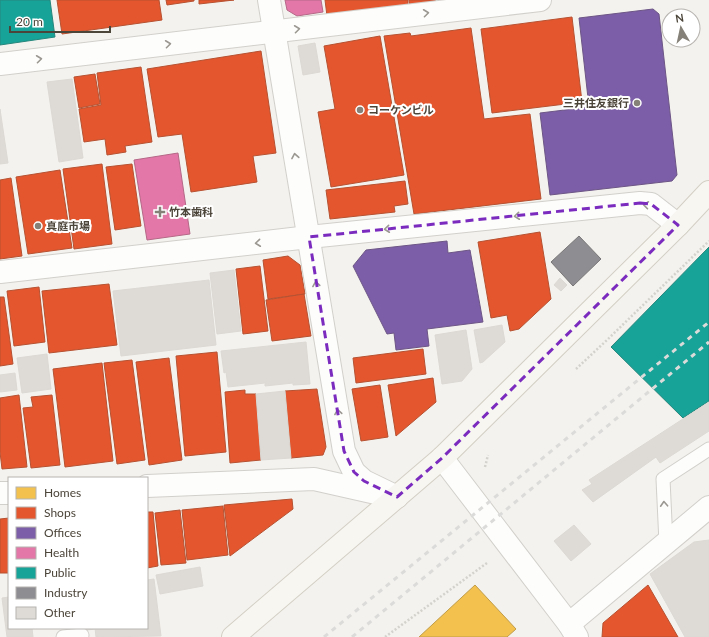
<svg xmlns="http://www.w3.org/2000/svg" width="709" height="637" viewBox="0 0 709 637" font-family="Lato,'Noto Sans JP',sans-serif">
<rect width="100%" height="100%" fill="#f4f2ee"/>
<path fill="#f2c14e" stroke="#c09c48" d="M475 585 516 629 507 637H419Z"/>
<g fill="#e4572e" stroke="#b65131">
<path d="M57 0H159L162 20 62 34Z"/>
<path d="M166 0H194V1L167 5Z"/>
<path d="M199 0H234L199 4Z"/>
<path d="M325 0H408V5L327 16Z"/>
<path d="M409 0H435L436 3 410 6Z"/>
<path d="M572 17 582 102 492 113 481 29Z"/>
<path d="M471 28 484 119 530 114 541 199 414 214 384 36 410 33 411 36Z"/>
<path d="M380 36 404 175 331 187 318 112 335 109 324 46Z"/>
<path d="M261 51 276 153 253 156 257 182 191 192 182 134 158 137 147 69Z"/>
<path d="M141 67 152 142 125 146 126 152 107 155 105 139 84 142 79 109 101 105 97 73Z"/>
<path d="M95 74 100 104 79 108 74 77Z"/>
<path d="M102 164 112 244 74 249 63 169Z"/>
<path d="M132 164 141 226 115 230 106 167Z"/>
<path d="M60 170 72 248 28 254 16 177Z"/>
<path d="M11 178 22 256 0 259V180Z"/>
<path d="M405 181 408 204 394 206 395 212 330 219 326 190Z"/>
<path d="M540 232 551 299 519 329 510 331 507 315 491 318 478 242Z"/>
<path d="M288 256 300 265 305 294 268 299 263 260Z"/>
<path d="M260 266 268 331 243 334 236 269Z"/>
<path d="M109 284 117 345 49 353 42 291Z"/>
<path d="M39 287 45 342 14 346 7 291Z"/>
<path d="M304 294 311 336 272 341 266 300Z"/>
<path d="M0 297H4L13 364 0 366Z"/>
<path d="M423 349 426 374 356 383 353 358Z"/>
<path d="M217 352 226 452 185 456 176 356Z"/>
<path d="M169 358 182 460 149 465 136 362Z"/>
<path d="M132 360 145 460 117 464 104 363Z"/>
<path d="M102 363 113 461 65 467 53 369Z"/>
<path d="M433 378 436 402 396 436 388 385Z"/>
<path d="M380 385 388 437 361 441 352 389Z"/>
<path d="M317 389 326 447 323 455 291 458 285 391Z"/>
<path d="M245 390V394H256L261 460 230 463 225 392Z"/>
<path d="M19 395 27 467 2 469 0 452V398Z"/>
<path d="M52 395 60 465 31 468 23 408 33 407 31 397Z"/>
<path d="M292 499 293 509 230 556 224 505Z"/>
<path d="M223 506 228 555 187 560 182 510Z"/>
<path d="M180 510 186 563 161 565 155 513Z"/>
<path d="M147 512H153L158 566 147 568Z"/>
<path d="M9 518V573H0V519Z"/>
<path d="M648 585 678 637H602L603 623Z"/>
</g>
<g fill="#7b5ea7" stroke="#6d5686">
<path d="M653 9 659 14 677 175 672 181 550 195 540 113 589 107 579 18Z"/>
<path d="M447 241 448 253 470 250 483 322 427 329 429 346 396 350 394 333 387 334 353 266 366 250Z"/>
</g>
<g fill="#e377a8" stroke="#b56887">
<path d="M285 0H321L323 12 297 16 287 10Z"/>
<path d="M178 153 190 234 147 240 134 160Z"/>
</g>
<g fill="#17a398" stroke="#27867c">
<path d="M0 0H50L55 37 0 45Z"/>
<path d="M709 247V401L683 418 611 347Z"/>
</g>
<path fill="#8d8d92" stroke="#797777" d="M579 236 601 259 573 286 551 262Z"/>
<g fill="#dedbd6" stroke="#dcd9d4">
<path d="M315 43 320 72 303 75 298 46Z"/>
<path d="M72 79 83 158 59 162 47 82Z"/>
<path d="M0 109 8 163 0 164Z"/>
<path d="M234 270 241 331 217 334 210 273Z"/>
<path d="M560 278 567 285 561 291 554 285Z"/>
<path d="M209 280 216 345 121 356 113 291Z"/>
<path d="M502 325 505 342 483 362 480 363 474 330Z"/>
<path d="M466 330 472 369 462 381 442 384 435 335Z"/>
<path d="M306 342 310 384 293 385V383L265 386V383L228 387 226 372 224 373 221 351Z"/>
<path d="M47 354 51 389 22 393 17 358Z"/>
<path d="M15 373 17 390 0 392V375Z"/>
<path d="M285 391 291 458 261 460 256 394Z"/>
<path d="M709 402V431L660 463 656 457 593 502 582 490 592 484 589 480Z"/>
<path d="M574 525 591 544 571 561 554 541Z"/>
<path d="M709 540V637H685L650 574 694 542Z"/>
<path d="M200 567 203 586 160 594 156 575Z"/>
<path d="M154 579 161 636 96 637 95 628H147V580Z"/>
<path d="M9 597V628H32L33 637H7L2 598Z"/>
<path d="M71 628H95V629L71 632Z"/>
</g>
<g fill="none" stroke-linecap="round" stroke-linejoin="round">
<g stroke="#d2d0cb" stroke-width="15">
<g id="lane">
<path d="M666 543 663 479 709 449"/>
<path d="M63 637 82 635"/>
</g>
</g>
<g stroke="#d2d0cb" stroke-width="24">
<g id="street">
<path d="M269 0 344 451 354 472 364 481 397 497"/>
<path d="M0 64 540 0"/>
<path d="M0 272 309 237 640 203 651 204 678 225"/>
<path d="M442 458 569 624 577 637"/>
<path d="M147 486 314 479 376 493"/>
<path d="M0 493H9"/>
<path d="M569 624 709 507"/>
</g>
</g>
<g stroke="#d3cfc5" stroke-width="24">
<path id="secondary" d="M233 637 442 458 678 225 709 192"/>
</g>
<g stroke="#d3d2cc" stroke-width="2.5" stroke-dasharray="2 2" stroke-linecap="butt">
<path d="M576 369 607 340 709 241"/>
<path d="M485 467 488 455"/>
<path d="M385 637 487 563"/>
</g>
<use href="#lane" stroke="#fdfdfc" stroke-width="13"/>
<use href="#street" stroke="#fdfdfc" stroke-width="22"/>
<use href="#secondary" stroke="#f7f6f1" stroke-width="22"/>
<g stroke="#dbdbda" stroke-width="3" stroke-dasharray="5 5" stroke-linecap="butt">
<path d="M324 637 709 322"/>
<path d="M352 637 709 342"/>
</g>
</g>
<defs><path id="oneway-chevron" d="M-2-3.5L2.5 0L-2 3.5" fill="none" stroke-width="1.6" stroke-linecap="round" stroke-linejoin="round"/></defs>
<g stroke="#9b9791">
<use href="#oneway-chevron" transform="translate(426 13) rotate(-7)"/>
<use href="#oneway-chevron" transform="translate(297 29) rotate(-7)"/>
<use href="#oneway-chevron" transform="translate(168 44) rotate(-7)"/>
<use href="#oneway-chevron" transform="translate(39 59) rotate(-7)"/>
<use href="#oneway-chevron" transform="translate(295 156) rotate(-100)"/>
<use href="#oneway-chevron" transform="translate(646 205) rotate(-172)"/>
<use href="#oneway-chevron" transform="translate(517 216) rotate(174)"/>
<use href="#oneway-chevron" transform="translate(387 229) rotate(174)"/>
<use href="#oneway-chevron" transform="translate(258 243) rotate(174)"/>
<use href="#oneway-chevron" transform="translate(316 284) rotate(-99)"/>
<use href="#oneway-chevron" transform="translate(338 412) rotate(-99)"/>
<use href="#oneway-chevron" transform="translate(664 504) rotate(-93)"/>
</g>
<path fill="none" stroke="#7b2cbf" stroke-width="3" stroke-dasharray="8 5" stroke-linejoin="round" d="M640 203 651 204 678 225 442 458 397 497 364 481 354 472 344 451 309 237Z"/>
<g fill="#868178" stroke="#fff" stroke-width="1.5">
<circle cx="637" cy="103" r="4"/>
<circle cx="360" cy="110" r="4"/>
<path d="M158 206h4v4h4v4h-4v4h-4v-4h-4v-4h4z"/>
<circle cx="38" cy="226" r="4"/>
</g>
<g text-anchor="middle" stroke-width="4" stroke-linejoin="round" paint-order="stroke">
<g font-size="11" font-weight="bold" fill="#4b4439" stroke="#fff" text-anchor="start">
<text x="629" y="107" text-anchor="end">三井住友銀行</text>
<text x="368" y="114">コーケンビル</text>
<text x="169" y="216">竹本歯科</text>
<text x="46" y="230">真庭市場</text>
</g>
</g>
<rect x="8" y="477" width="140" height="152" fill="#ffffff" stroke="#b7b4b0"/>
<rect x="16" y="487" width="20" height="12" fill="#f2c14e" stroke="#b7b4b0"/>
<text x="44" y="497" font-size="12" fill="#4b4439">Homes</text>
<rect x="16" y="507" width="20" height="12" fill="#e4572e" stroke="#b7b4b0"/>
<text x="44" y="517" font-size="12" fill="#4b4439">Shops</text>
<rect x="16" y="527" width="20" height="12" fill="#7b5ea7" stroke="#b7b4b0"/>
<text x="44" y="537" font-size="12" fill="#4b4439">Offices</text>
<rect x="16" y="547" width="20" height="12" fill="#e377a8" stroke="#b7b4b0"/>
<text x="44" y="557" font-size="12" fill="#4b4439">Health</text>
<rect x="16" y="567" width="20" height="12" fill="#17a398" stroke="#b7b4b0"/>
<text x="44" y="577" font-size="12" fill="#4b4439">Public</text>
<rect x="16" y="587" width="20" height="12" fill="#8d8d92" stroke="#b7b4b0"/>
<text x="44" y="597" font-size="12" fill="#4b4439">Industry</text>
<rect x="16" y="607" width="20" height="12" fill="#dedbd6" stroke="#b7b4b0"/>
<text x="44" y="617" font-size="12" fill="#4b4439">Other</text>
<g transform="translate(681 28) rotate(351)"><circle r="19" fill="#ffffff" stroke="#b7b4b0"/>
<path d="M0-3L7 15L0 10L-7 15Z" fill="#868178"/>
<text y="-6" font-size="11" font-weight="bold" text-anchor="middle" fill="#4b4439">N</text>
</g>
<path d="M10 26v6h100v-6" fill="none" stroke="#4b4439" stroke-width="2"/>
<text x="16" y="26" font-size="12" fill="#4b4439" stroke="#ffffff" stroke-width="3" paint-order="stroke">20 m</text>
</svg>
